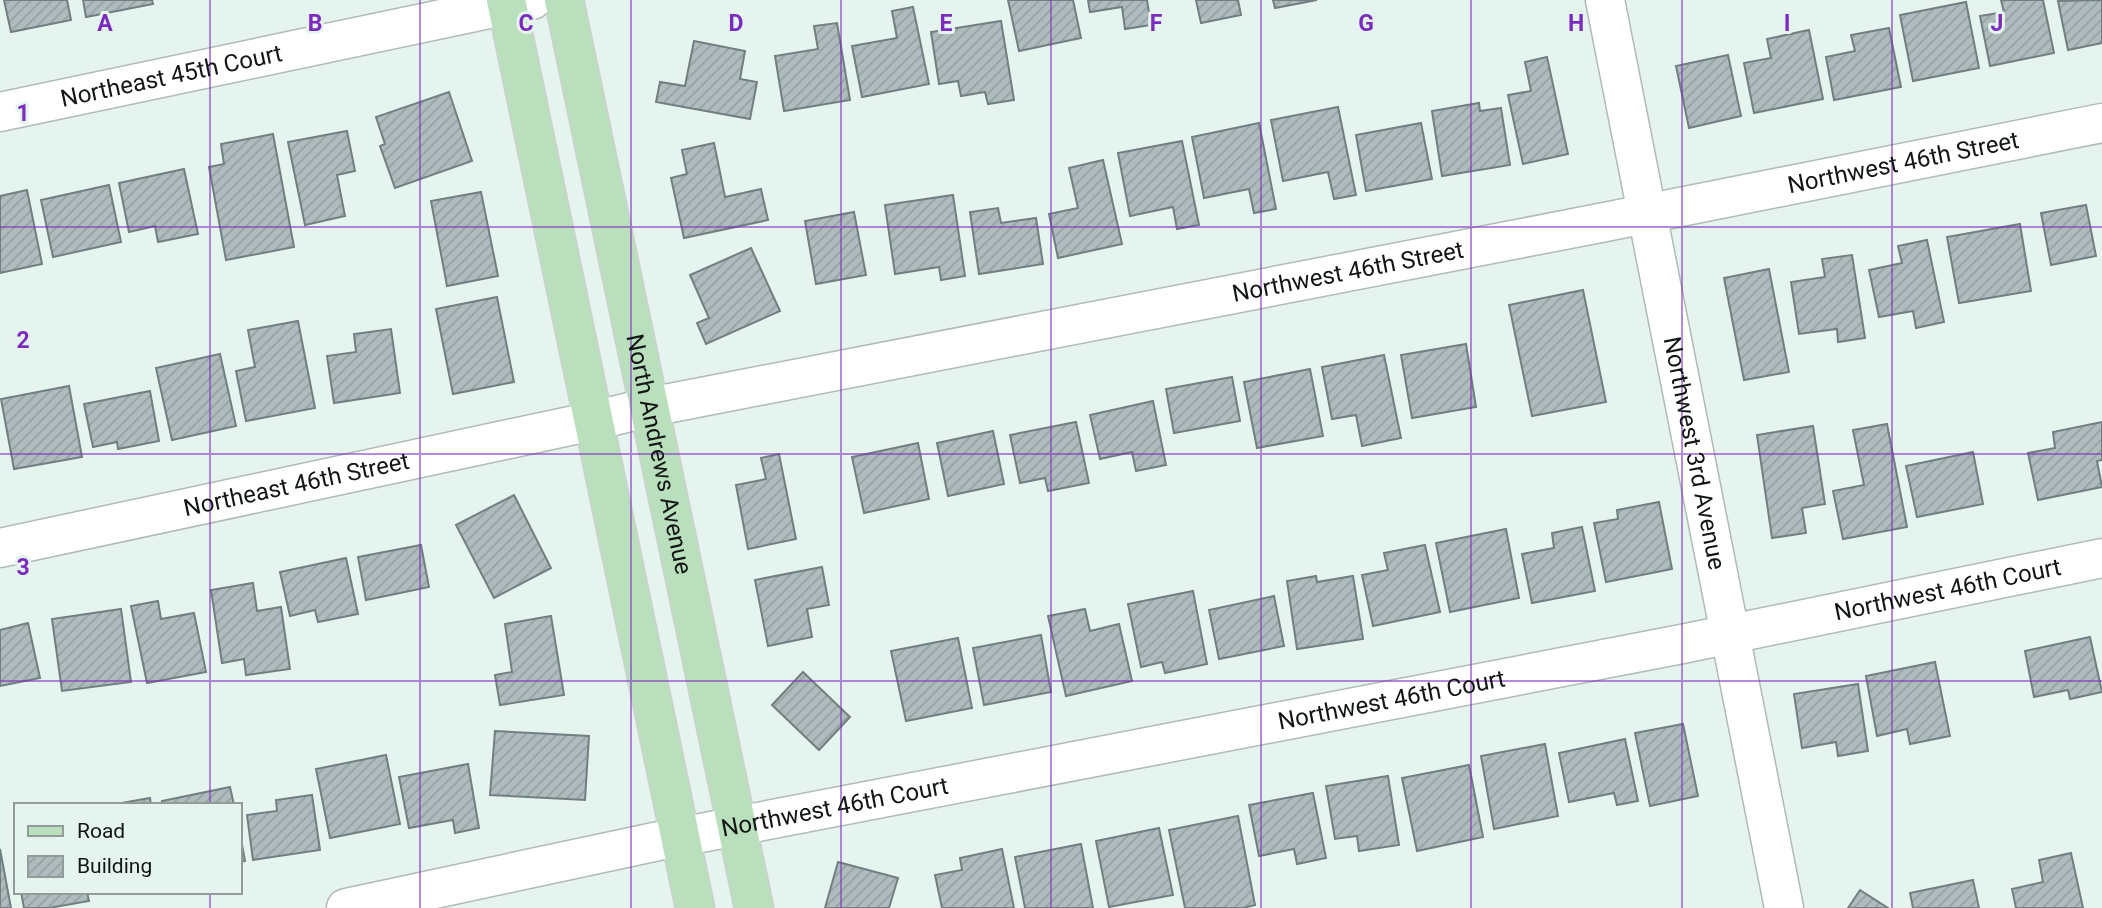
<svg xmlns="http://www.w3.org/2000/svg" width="2102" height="908" viewBox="0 0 2102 908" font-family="Roboto,sans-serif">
<defs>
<pattern id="building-hatch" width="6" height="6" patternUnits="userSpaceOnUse" patternTransform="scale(1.75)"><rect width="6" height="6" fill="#aebcbe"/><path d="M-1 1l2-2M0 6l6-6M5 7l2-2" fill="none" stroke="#95a1a2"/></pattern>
</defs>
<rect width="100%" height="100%" fill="#e6f4f0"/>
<g fill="url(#building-hatch)" stroke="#717f80" stroke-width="2">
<path d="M4 0H67L71 20 11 32Z"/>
<path d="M83 0H152L153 4 86 17Z"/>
<path d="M1008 0H1073L1081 38 1019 51Z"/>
<path d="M1088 0H1147L1151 25 1125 29 1122 7 1090 12Z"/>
<path d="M1196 0H1238L1241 15 1201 23Z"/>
<path d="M1273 0H1317L1275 8Z"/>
<path d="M2001 0H2043L2054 53 1990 66 1980 16 2004 12Z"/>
<path d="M2102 0V43L2068 50 2058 1Z"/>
<path d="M1966 2 1979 68 1913 81 1900 15Z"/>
<path d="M913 7 929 84 862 97 852 46 897 38 892 11Z"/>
<path d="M1001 21 1014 100 988 104 985 92 961 96 958 81 939 84 931 32Z"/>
<path d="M837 23 850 100 784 111 775 56 818 49 814 26Z"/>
<path d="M1889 28 1901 87 1834 100 1826 57 1855 51 1851 35Z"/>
<path d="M1809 30 1823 99 1754 113 1744 63 1771 58 1767 39Z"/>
<path d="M694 41 745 51 740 79 757 82 750 119 656 102 660 82 685 86Z"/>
<path d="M1728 55 1741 116 1689 128 1676 66Z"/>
<path d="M1547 57 1568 154 1523 164 1508 95 1531 91 1525 62Z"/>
<path d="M449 92 472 161 395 188 380 146 385 144 376 117Z"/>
<path d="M1479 103 1480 111 1501 108 1510 165 1442 176 1432 111Z"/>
<path d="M1338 107 1356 195 1334 199 1328 172 1283 181 1271 120Z"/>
<path d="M1259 123 1276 209 1254 213 1249 189 1204 198 1192 137Z"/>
<path d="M1421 123 1432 179 1366 191 1356 135Z"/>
<path d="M347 131 355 171 337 175 345 216 305 225 288 142Z"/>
<path d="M273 134 294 247 226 260 209 167 224 164 221 144Z"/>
<path d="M1182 141 1199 225 1177 229 1173 207 1130 216 1118 153Z"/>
<path d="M714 143 725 197 761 189 768 220 684 238 671 178 687 174 682 150Z"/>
<path d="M1103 160 1122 244 1058 258 1049 214 1078 208 1069 168Z"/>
<path d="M184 169 198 234 158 242 155 226 129 232 119 183Z"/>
<path d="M109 185 121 242 53 257 41 200Z"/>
<path d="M27 190 42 264 0 273V196Z"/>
<path d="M481 192 498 276 447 286 431 201Z"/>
<path d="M953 195 965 276 941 280 939 267 895 274 885 205Z"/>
<path d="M2086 205 2096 256 2051 265 2041 213Z"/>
<path d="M998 208 1001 223 1036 218 1043 264 979 274 970 212Z"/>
<path d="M854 212 866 275 816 284 805 221Z"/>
<path d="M2020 224 2031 291 1959 303 1947 237Z"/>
<path d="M1927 240 1944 322 1916 328 1913 311 1879 317 1869 270 1902 263 1898 246Z"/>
<path d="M751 248 780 311 706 344 697 323 709 318 690 275Z"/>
<path d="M1852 255 1865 338 1838 342 1837 329 1799 334 1791 282 1825 277 1822 259Z"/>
<path d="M1769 269 1789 372 1744 380 1724 278Z"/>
<path d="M1583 290 1606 402 1532 416 1509 305Z"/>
<path d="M497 297 514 382 453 394 436 309Z"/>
<path d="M298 321 315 408 246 421 236 371 255 367 248 330Z"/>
<path d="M391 329 400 393 334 403 327 356 356 352 354 334Z"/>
<path d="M1466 344 1476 407 1412 418 1401 355Z"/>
<path d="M220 354 236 426 172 440 156 368Z"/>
<path d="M1384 355 1401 438 1362 446 1356 415 1332 419 1322 367Z"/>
<path d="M1310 369 1323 436 1257 448 1244 382Z"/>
<path d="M1232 377 1240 421 1174 433 1166 389Z"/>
<path d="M69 386 82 457 14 469 1 399Z"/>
<path d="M150 391 159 441 118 449 117 442 93 447 84 404Z"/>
<path d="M1153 401 1166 465 1136 471 1132 452 1100 459 1090 415Z"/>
<path d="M1076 422 1089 483 1048 491 1045 478 1020 483 1010 435Z"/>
<path d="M2102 422V460L2097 461 2102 487 2038 500 2028 453 2055 448 2053 432Z"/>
<path d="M1887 424 1907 527 1843 539 1833 491 1864 485 1853 430Z"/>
<path d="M1813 426 1825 504 1802 508 1806 533 1772 538 1757 435Z"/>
<path d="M993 431 1004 484 948 496 937 443Z"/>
<path d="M918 443 929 499 864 513 852 457Z"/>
<path d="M1973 452 1983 504 1917 517 1906 466Z"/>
<path d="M779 454 796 539 748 549 736 485 766 479 761 458Z"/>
<path d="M514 495 551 568 494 598 456 525Z"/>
<path d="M1659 502 1672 569 1606 582 1594 523 1618 519 1617 510Z"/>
<path d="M1582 527 1595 591 1532 603 1522 554 1554 548 1552 533Z"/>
<path d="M1506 529 1519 598 1450 612 1436 543Z"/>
<path d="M421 545 429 587 366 600 358 557Z"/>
<path d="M1425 545 1440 612 1373 626 1362 575 1388 570 1384 553Z"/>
<path d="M346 558 358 614 318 622 315 610 290 616 280 572Z"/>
<path d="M822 567 829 605 807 609 812 637 768 646 755 580Z"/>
<path d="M1316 576 1317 582 1353 576 1363 639 1297 649 1287 581Z"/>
<path d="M253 583 257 611 281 607 290 669 246 675 244 659 222 663 211 590Z"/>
<path d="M1193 591 1207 664 1165 673 1162 662 1141 667 1128 604Z"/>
<path d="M1274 596 1284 646 1219 659 1209 610Z"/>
<path d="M158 601 161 619 194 613 206 672 147 683 131 606Z"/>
<path d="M121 609 131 682 62 691 52 619Z"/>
<path d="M1085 609 1090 631 1119 624 1132 681 1066 696 1048 616Z"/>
<path d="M551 616 564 695 500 705 495 675 512 672 505 624Z"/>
<path d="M28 623 40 678 0 686V630Z"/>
<path d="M1041 635 1051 692 984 705 973 648Z"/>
<path d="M2090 637 2102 692 2070 699 2068 690 2034 697 2025 651Z"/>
<path d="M958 638 972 708 906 721 891 651Z"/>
<path d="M1935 662 1950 736 1910 744 1907 729 1877 736 1866 676Z"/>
<path d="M803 672 850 717 819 750 772 705Z"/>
<path d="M1858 684 1868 751 1838 756 1836 742 1802 748 1794 694Z"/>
<path d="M1683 724 1698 796 1650 806 1635 733Z"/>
<path d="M495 731 589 736 585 800 490 795Z"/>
<path d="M1625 739 1638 801 1617 805 1614 793 1569 802 1559 753Z"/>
<path d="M1545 744 1558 816 1494 829 1481 756Z"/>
<path d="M386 755 400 824 330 838 316 769Z"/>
<path d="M468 764 479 828 455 833 453 820 409 828 399 777Z"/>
<path d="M1469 765 1483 837 1417 851 1402 778Z"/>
<path d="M1388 776 1399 845 1359 851 1357 836 1335 839 1326 786Z"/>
<path d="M230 787 234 805H163L162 801Z"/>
<path d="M1313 793 1326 858 1297 864 1294 849 1259 856 1249 805Z"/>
<path d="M312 795 320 850 253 860 247 815 277 811 276 800Z"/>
<path d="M150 798 151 805H121V803Z"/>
<path d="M1238 816 1255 905 1243 908H1185L1169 830Z"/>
<path d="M1159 828 1173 895 1109 907 1096 841Z"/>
<path d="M240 834 245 861 240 862Z"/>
<path d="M1081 844 1093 908H1025L1015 857Z"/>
<path d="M0 849 11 908H0Z"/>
<path d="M1002 849 1014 908H942L935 875 962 870 960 858Z"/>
<path d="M2071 853 2083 908H2016L2012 889 2043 882 2039 860Z"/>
<path d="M838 862 898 878 889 908H825Z"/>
<path d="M1973 880 1979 908H1913L1910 893Z"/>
<path d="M1860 890 1888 908H1848Z"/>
<path d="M21 892H87L89 901 49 908H24Z"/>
</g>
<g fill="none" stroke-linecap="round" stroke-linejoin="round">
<g stroke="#aebbb7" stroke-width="41">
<g id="minor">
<path id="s1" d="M1605 0 1784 908"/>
<path id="s2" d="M0 112 532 0"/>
<path id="s3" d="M0 548 593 421 650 407 1595 224 2102 123"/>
<path id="s4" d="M346 908 654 842 1682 644 2102 558"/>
</g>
</g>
<g stroke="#cfd0d0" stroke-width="41">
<g id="major">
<path d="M506 0 695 908"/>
<path id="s5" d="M564 0 754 908"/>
</g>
</g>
<use href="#minor" stroke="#fff" stroke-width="38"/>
<use href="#major" stroke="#badfbc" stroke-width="38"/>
</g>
<path fill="none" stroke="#7b2cbf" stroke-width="2" stroke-opacity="0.55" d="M210 0V805M420 0V908M631 0V908M841 0V908M1051 0V908M1261 0V908M1471 0V908M1682 0V908M1892 0V908M0 227H2102M0 454H2102M0 681H2102M210 892V908"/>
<g text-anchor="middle" stroke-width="6" stroke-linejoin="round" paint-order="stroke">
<g font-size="24" fill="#111614" stroke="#e6f4f0">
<text dy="8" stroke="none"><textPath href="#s2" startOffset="175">Northeast 45th Court</textPath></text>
<text dy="8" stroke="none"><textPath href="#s3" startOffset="1942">Northwest 46th Street</textPath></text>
<text dy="8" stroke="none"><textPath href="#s3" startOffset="1376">Northwest 46th Street</textPath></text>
<text dy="8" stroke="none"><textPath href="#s5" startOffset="464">North Andrews Avenue</textPath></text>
<text dy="8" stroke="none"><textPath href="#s1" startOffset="462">Northwest 3rd Avenue</textPath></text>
<text dy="8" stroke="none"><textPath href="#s3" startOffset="303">Northeast 46th Street</textPath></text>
<text dy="8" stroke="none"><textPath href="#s4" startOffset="1633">Northwest 46th Court</textPath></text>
<text dy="8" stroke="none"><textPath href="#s4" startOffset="1066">Northwest 46th Court</textPath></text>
<text dy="8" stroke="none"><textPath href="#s4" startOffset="499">Northwest 46th Court</textPath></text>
</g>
</g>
<g font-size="23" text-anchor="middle" font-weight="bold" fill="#7b2cbf" stroke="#e6f4f0" stroke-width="6" stroke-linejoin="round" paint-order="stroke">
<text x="105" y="31">A</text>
<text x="315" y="31">B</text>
<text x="526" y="31">C</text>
<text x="736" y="31">D</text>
<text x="946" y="31">E</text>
<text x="1156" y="31">F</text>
<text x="1366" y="31">G</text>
<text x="1576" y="31">H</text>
<text x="1787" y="31">I</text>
<text x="1997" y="31">J</text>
<text x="23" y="121">1</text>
<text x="23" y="348">2</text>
<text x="23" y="575">3</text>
</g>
<rect x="14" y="803" width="228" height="91" fill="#e6f4f0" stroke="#919b98" stroke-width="2"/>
<rect x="28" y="826" width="35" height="10" fill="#badfbc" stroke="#919b98" stroke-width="2"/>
<text x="77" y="838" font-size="21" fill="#111614">Road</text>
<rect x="28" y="856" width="35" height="21" fill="url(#building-hatch)" stroke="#919b98" stroke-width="2"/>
<text x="77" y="873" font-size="21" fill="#111614">Building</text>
</svg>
